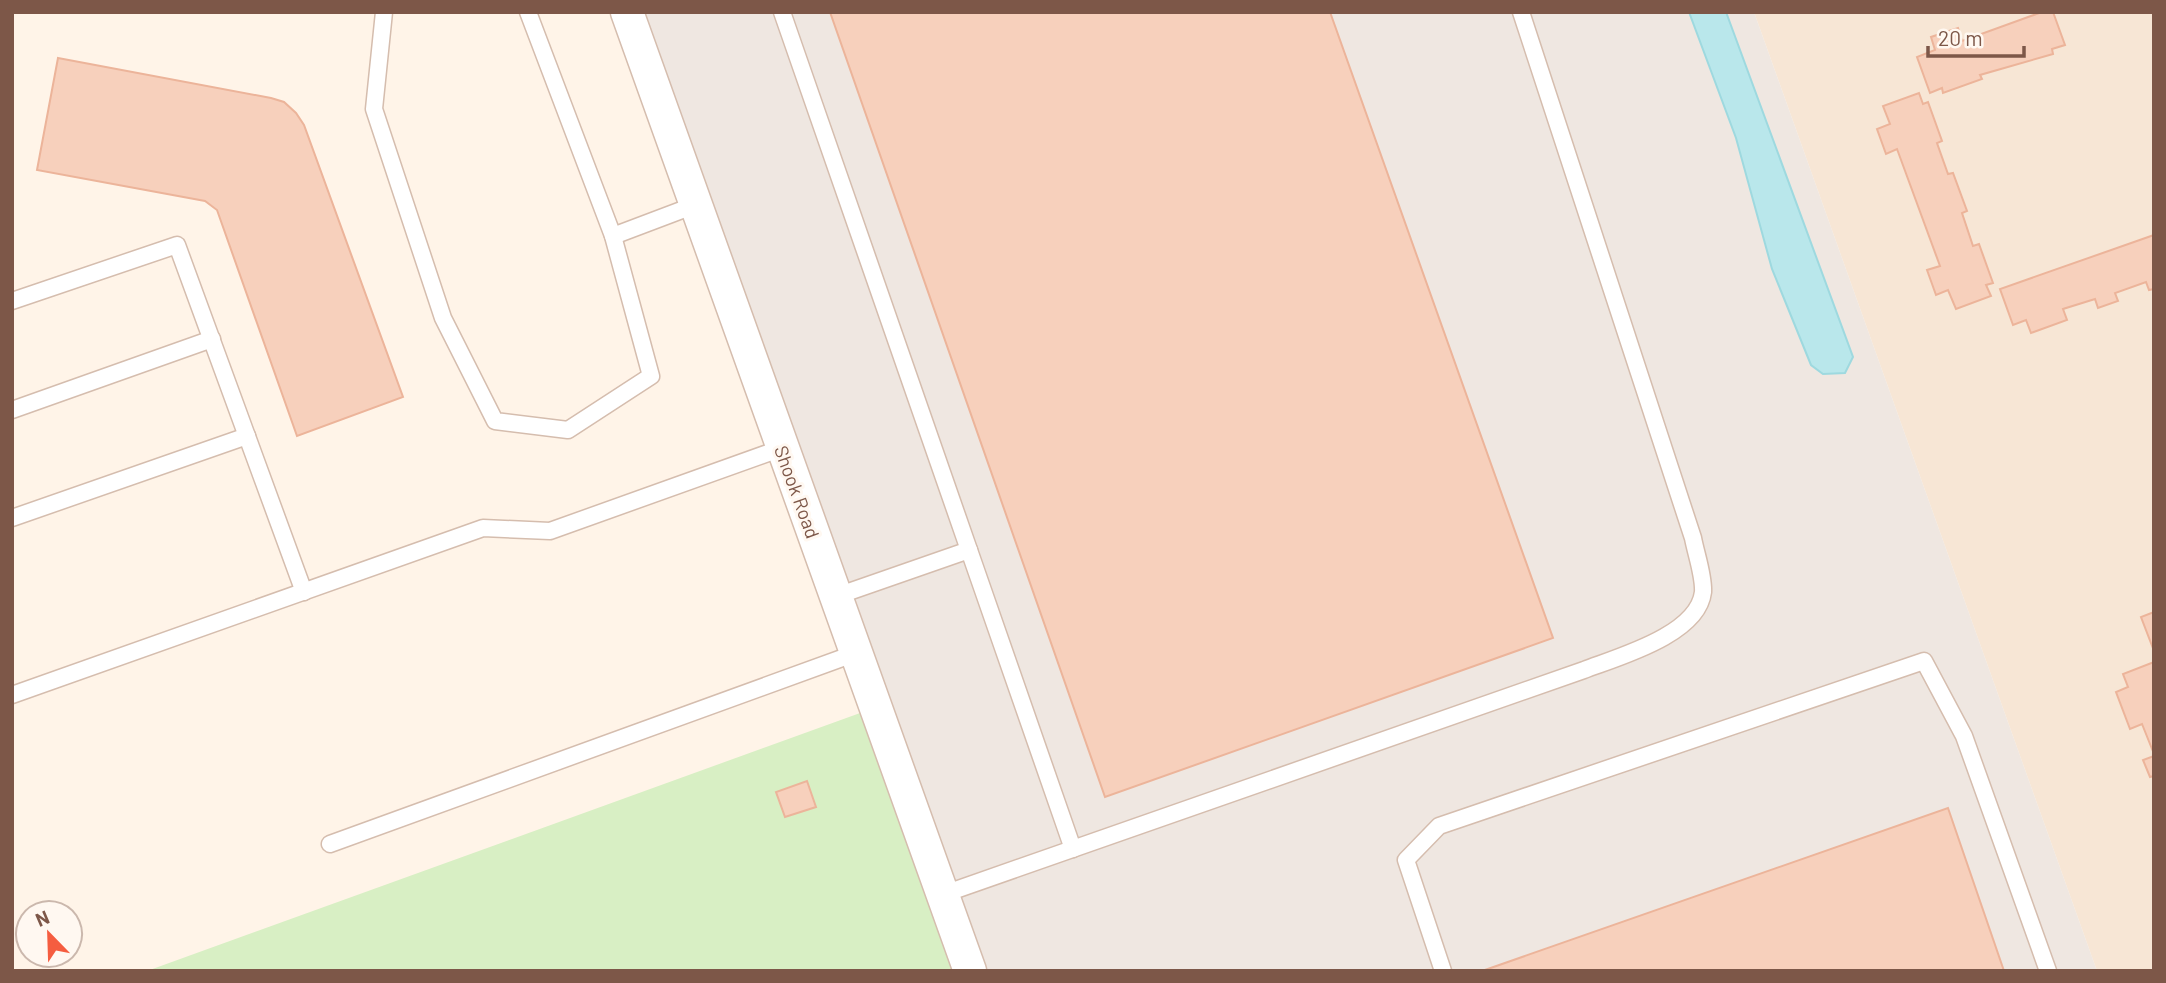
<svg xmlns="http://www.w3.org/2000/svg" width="2166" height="983" viewBox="0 0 2166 983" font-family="Barlow,sans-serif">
<rect width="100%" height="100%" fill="#fff4e8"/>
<path fill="#f7e6d5" d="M1754 12H2154V971H2097Z"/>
<path fill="#efe7e1" d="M642 12H1754L2097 971H972Z"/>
<path fill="#d8efc4" d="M885 704 972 971H147Z"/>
<path fill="#b9e7eb" stroke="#9ed9df" stroke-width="2" d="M1689 12H1726L1853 357 1845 373 1823 374 1811 365 1772 269 1736 138Z"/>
<g fill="#f7d0bc" stroke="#ecb49a" stroke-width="2">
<path d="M830 12H1330L1553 638 1105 797Z"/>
<path d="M2042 12H2053L2065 45 2052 49 2053 54 1980 75 1982 79 1943 93 1942 88 1930 93 1917 57 1935 50 1931 37 1958 28 1962 41Z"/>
<path d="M58 58 271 98 284 102 296 113 304 125 403 397 297 436 217 210 205 201 37 170Z"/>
<path d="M1919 93 1923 104 1928 102 1942 141 1937 143 1948 174 1953 173 1967 211 1962 213 1973 246 1979 244 1993 283 1986 285 1991 296 1956 309 1948 290 1936 295 1927 270 1940 266 1897 149 1886 154 1877 129 1890 124 1883 106Z"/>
<path d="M2154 235V289L2149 290 2146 282 2115 293 2118 301 2098 308 2095 299 2063 309 2067 320 2031 333 2026 320 2013 325 2000 289Z"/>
<path d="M2154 612V651L2141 617Z"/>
<path d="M2154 662V754L2142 724 2130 729 2116 692 2128 687 2123 674Z"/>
<path d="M2154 756V776L2150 777 2143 760Z"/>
<path d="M807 781 816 807 785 817 776 792Z"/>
<path d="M1948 808 2004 971H1482Z"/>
</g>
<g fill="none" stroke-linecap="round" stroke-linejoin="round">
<g stroke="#d5bdae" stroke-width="19">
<g id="lane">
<path d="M384 12 374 109 443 318 495 421 568 430 651 376 613 236 528 12"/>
<path d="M782 12 969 550"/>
<path d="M613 236 695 205"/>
<path d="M12 301 177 245 304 592"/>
<path d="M12 410 212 339"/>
<path d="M12 518 247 436"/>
<path d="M834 597 969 550 1073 849"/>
<path d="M12 695 483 528 550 531 782 448"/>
<path d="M330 844 856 653"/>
<path d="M944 894 1584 670C1618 657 1698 635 1703 592 1704 576 1696 554 1693 538L1521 12"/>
<path d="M1443 971 1406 860 1439 826 1924 661 1964 736 2048 971"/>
</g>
</g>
<g stroke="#d5bdae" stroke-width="35">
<path id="street" d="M627 12 970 971"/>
</g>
<use href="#lane" stroke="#fff" stroke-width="16"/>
<use href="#street" stroke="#fff" stroke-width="32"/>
</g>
<g text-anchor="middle" stroke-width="6" stroke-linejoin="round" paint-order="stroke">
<g font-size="19" fill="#7d5748" stroke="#fff8f1">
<text transform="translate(797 492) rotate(70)" y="7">Shook Road</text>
</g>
</g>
<rect width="2166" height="983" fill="none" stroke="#7d5748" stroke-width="28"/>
<g transform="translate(49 934) rotate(337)"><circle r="33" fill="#fff8f1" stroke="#cbb8ad" stroke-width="2"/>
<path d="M0-5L12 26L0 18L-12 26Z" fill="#f55d40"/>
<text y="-10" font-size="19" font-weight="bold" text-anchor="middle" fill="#7d5748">N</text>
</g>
<path d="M1928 46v10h96v-10" fill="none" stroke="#7d5748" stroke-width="3.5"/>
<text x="1938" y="46" font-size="21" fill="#7d5748" stroke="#fff8f1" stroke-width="5" paint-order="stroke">20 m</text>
</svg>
